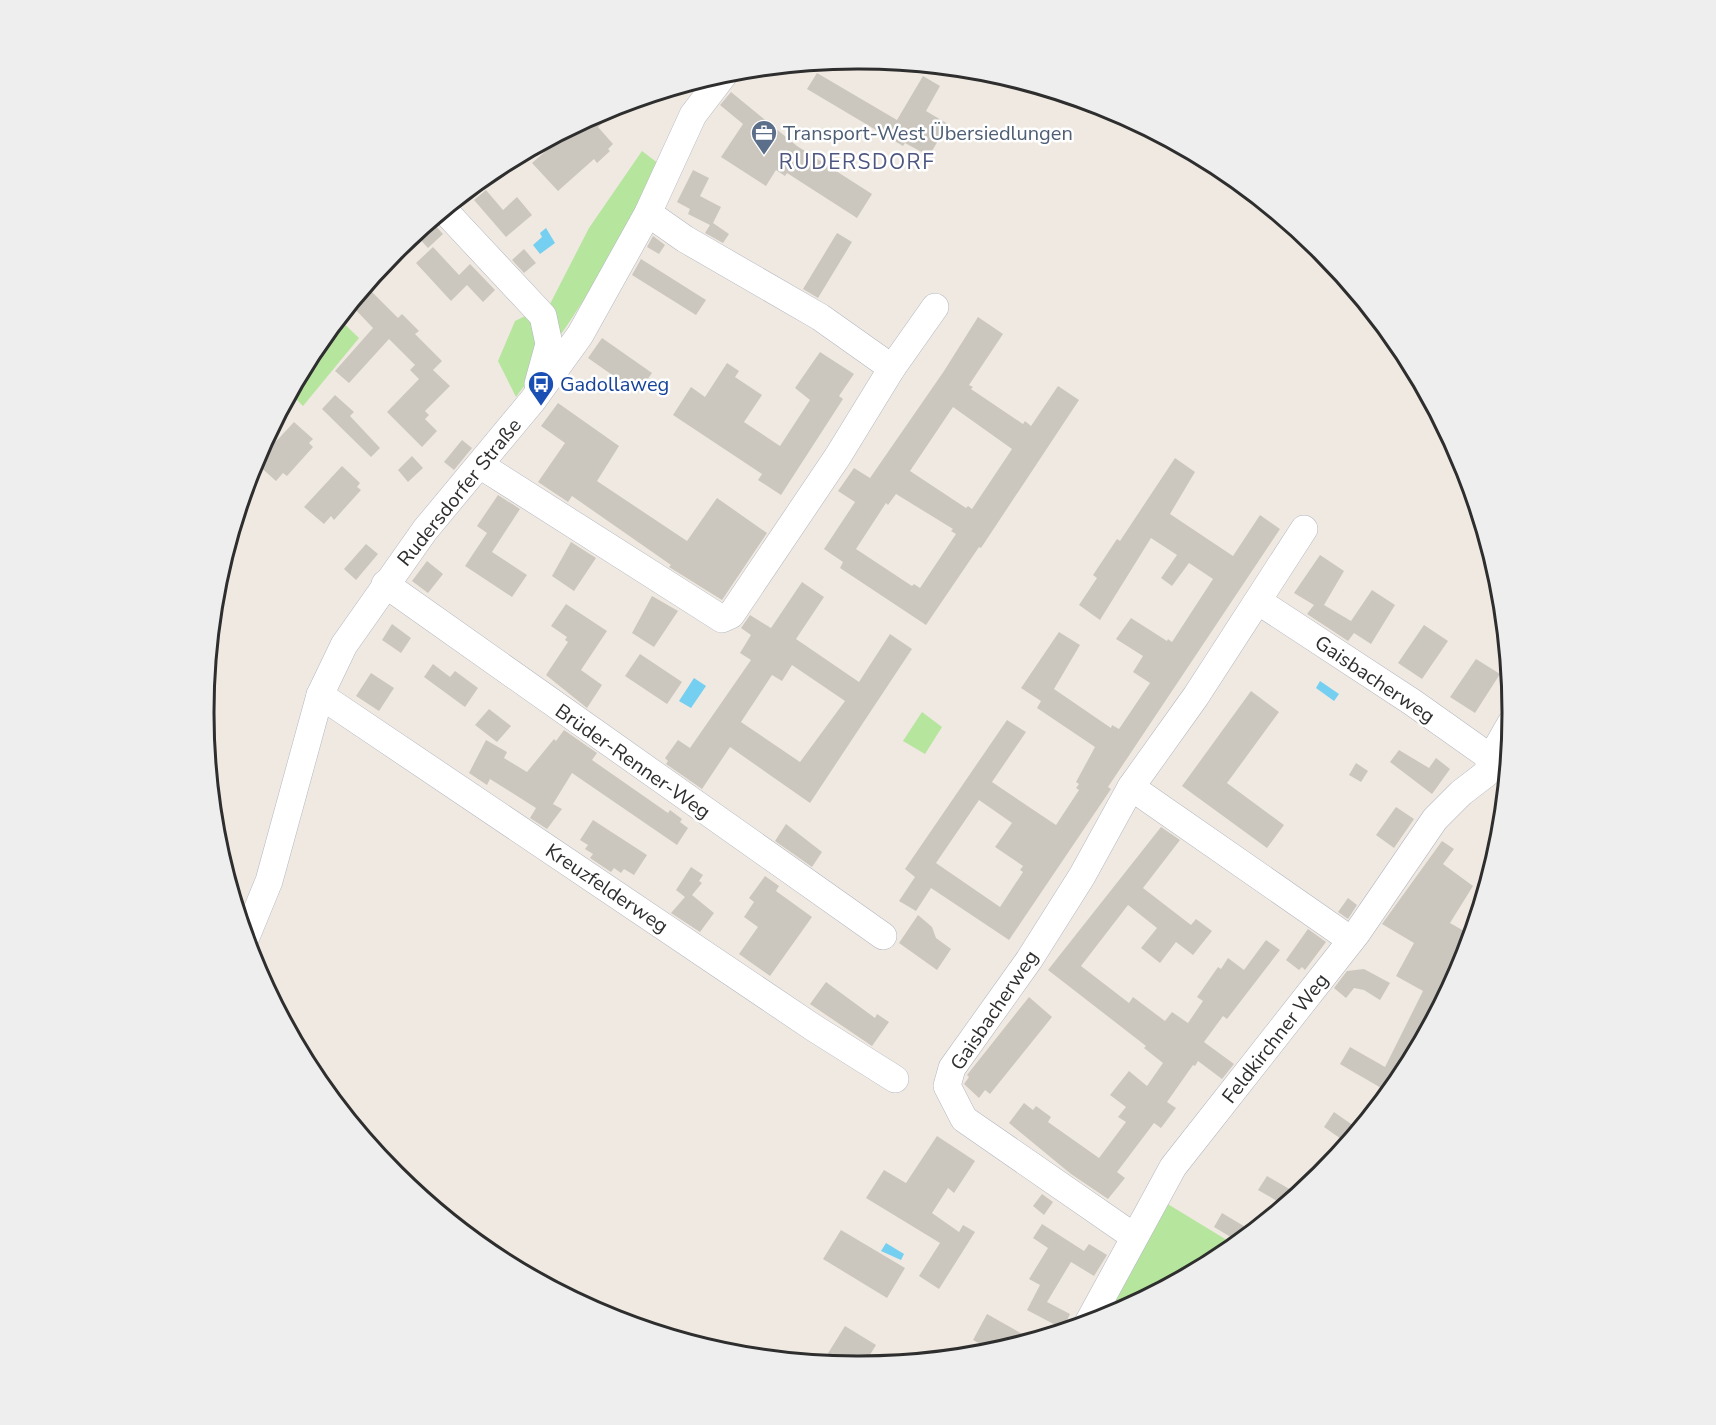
<svg xmlns="http://www.w3.org/2000/svg" width="1716" height="1425" viewBox="0 0 1716 1425" font-family="'Nunito Sans',sans-serif">
<rect width="100%" height="100%" fill="#efe9e1"/>
<g fill="#b6e59e">
<path d="M642 151 659 164C618 250 573 321 516 397L498 361 515 321 550 304 589 228Z"/>
<path d="M339 319 359 338 303 406 291 394 314 349Z"/>
<path d="M922 712 942 727 925 754 903 741Z"/>
<path d="M1166 1203 1235 1245 1221 1256 1120 1311 1110 1305Z"/>
</g>
<g fill="#75cff0">
<path d="M546 228 555 243 540 254 533 245 542 237 540 233Z"/>
<path d="M694 678 706 686 691 708 679 701Z"/>
<path d="M1320 681 1339 694 1334 701 1316 688Z"/>
<path d="M886 1243 904 1254 901 1260 881 1251Z"/>
</g>
<g fill="#cbc7bf" fill-rule="evenodd">
<path d="M817 73 897 120 923 76 940 86 926 111 948 124 929 156 905 143 903 146 807 89Z"/>
<path d="M731 92 797 146 872 194 857 218 787 173 785 176 776 170 766 186 721 157 743 124 720 105Z"/>
<path d="M616 106 618 109 598 127 613 144 608 149 610 151 597 163 594 159 558 191 532 163 562 137 559 134Z"/>
<path d="M693 170 709 178 700 196 721 207 713 223 729 234 723 243 705 233 710 225 688 214 690 209 677 202Z"/>
<path d="M486 190 503 210 517 197 532 215 506 237 474 200Z"/>
<path d="M431 221 443 234 428 248 415 234Z"/>
<path d="M837 233 852 242 818 298 803 289Z"/>
<path d="M653 236 665 245 659 254 647 247Z"/>
<path d="M433 247 459 275 470 264 495 290 483 302 467 285 451 301 416 263Z"/>
<path d="M524 249 536 263 524 273 512 260Z"/>
<path d="M641 259 706 300 696 315 632 275Z"/>
<path d="M366 286 398 318 402 314 419 331 415 334 442 361 433 370 450 386 425 411 429 415 425 419 437 431 422 447 387 412 419 379 410 370 415 365 389 339 349 383 335 371 373 328 351 305Z"/>
<path d="M978 317 1003 334 969 385 973 387 971 389 1023 424 1025 421 1031 426 1058 386 1079 400 981 548 979 547 926 625 840 568 843 562 824 549 855 502 838 491 854 468 870 478 944 371ZM953 407 1012 449 972 509 968 506 966 508 910 471ZM896 494 953 529 951 531 956 534 920 588 914 584 912 586 856 549 886 503 888 505Z"/>
<path d="M602 338 652 373 638 393 588 358Z"/>
<path d="M820 352 854 374 839 396 843 399 781 495 758 480 762 474 673 415 691 387 705 397 727 363 739 371 735 377 762 395 744 422 780 446 810 400 795 388Z"/>
<path d="M335 395 354 412 350 416 380 448 371 457 322 409Z"/>
<path d="M558 403 619 446 597 481 687 541 717 498 767 533 722 600 669 567 671 565 572 496 568 502 538 482 565 443 541 426Z"/>
<path d="M294 422 313 439 309 443 313 447 287 476 283 473 276 481 256 463Z"/>
<path d="M462 440 472 448 454 470 444 462Z"/>
<path d="M412 456 423 468 408 482 398 470Z"/>
<path d="M1175 458 1195 472 1170 514 1233 556 1260 515 1280 529 1108 787 1111 789 1009 940 931 888 916 911 899 901 915 877 905 869 1007 720 1026 732 992 782 1056 825 1079 790 1076 788 1079 784 1076 782 1095 747 1037 708 1041 701 1021 688 1059 632 1080 645 1054 689 1111 728 1112 725 1119 729 1150 683 1133 672 1143 656 1116 639 1131 618 1167 641 1168 639 1172 642 1213 579 1189 563 1172 586 1161 578 1177 555 1151 538 1100 620 1079 605 1097 578 1093 575 1117 539 1120 541ZM979 800 1012 823 995 847 1023 866 1020 870 1023 872 1000 907 936 863Z"/>
<path d="M342 466 360 483 357 487 361 490 334 520 331 516 324 524 304 507Z"/>
<path d="M498 495 520 509 492 552 527 575 512 597 465 566 487 533 477 526Z"/>
<path d="M571 542 596 558 574 591 552 576Z"/>
<path d="M366 544 378 554 356 580 344 569Z"/>
<path d="M1320 555 1344 571 1324 605 1351 621 1372 590 1395 605 1371 644 1354 633 1348 641 1307 614 1314 605 1294 593Z"/>
<path d="M427 561 443 574 428 593 412 581Z"/>
<path d="M802 582 824 597 796 639 859 682 890 634 912 649 810 803 730 747 702 789 666 764 668 761 665 758 678 740 690 748 751 660 740 653 751 635 741 628 750 615 771 628ZM792 665 845 701 800 762 741 722 772 675 782 681Z"/>
<path d="M652 596 678 611 654 647 632 633Z"/>
<path d="M566 604 607 631 581 670 602 685 587 708 546 675 568 642 565 640 567 637 551 626Z"/>
<path d="M392 624 411 638 401 653 382 640Z"/>
<path d="M1424 625 1448 641 1422 679 1398 663Z"/>
<path d="M640 654 682 682 667 704 625 676Z"/>
<path d="M1476 659 1500 674 1475 713 1450 697Z"/>
<path d="M433 664 450 677 455 671 478 688 465 707 424 677Z"/>
<path d="M371 673 394 688 379 711 356 696Z"/>
<path d="M1251 691 1279 712 1227 783 1284 825 1267 848 1182 786Z"/>
<path d="M489 709 511 726 497 742 475 725Z"/>
<path d="M564 730 597 753 592 760 668 813 670 810 682 819 680 822 688 828 677 845 572 773 553 804 562 809 547 829 530 818 536 808 490 779 487 785 469 773 486 740 507 752 504 758 527 772 554 739 556 741Z"/>
<path d="M1399 750 1429 768 1436 758 1450 769 1432 794 1390 762Z"/>
<path d="M1356 763 1368 771 1361 782 1349 775Z"/>
<path d="M1396 807 1414 819 1394 848 1376 835Z"/>
<path d="M593 820 647 855 634 875 624 869 621 873 614 868 611 872 590 858 593 854 585 849 588 845 580 840Z"/>
<path d="M786 824 822 852 812 867 775 841Z"/>
<path d="M1161 827 1180 840 1143 888 1191 925 1196 919 1212 931 1193 955 1176 942 1160 963 1141 948 1157 928 1128 905 1081 966 1129 1003 1133 997 1165 1021 1172 1012 1188 1023 1203 1001 1197 997 1218 967 1221 969 1228 958 1244 970 1266 940 1280 950 1227 1019 1223 1016 1204 1042 1234 1064 1222 1079 1198 1061 1195 1066 1193 1065 1167 1102 1176 1108 1161 1128 1154 1123 1117 1172 1125 1178 1108 1199 1071 1174 1009 1123 1024 1103 1033 1110 1036 1106 1051 1117 1048 1122 1099 1158 1126 1122 1118 1117 1126 1107 1110 1095 1129 1071 1147 1086 1163 1063 1144 1048 1146 1046 1048 970Z"/>
<path d="M1442 841 1454 849 1443 864 1473 886 1450 923 1471 935 1462 963 1402 1076 1388 1092 1340 1064 1350 1047 1385 1067 1423 991 1396 976 1414 943 1382 924Z"/>
<path d="M691 867 703 875 699 881 702 883 692 895 714 913 700 932 671 913 685 897 676 890Z"/>
<path d="M765 876 779 886 776 891 812 917 770 976 739 954 758 927 744 917 754 902 749 898Z"/>
<path d="M1348 898 1357 905 1348 919 1338 912Z"/>
<path d="M918 915 932 927 936 938 951 949 937 970 899 943Z"/>
<path d="M1308 929 1326 942 1305 970 1302 967 1299 970 1286 960Z"/>
<path d="M1364 969 1390 983 1380 1000 1364 990 1354 988 1346 998 1334 988 1347 971Z"/>
<path d="M826 982 875 1018 877 1014 889 1022 872 1046 810 1004Z"/>
<path d="M1029 997 1052 1017 990 1094 985 1090 979 1098 964 1084 969 1077 967 1075Z"/>
<path d="M1334 1112 1354 1126 1344 1141 1324 1127Z"/>
<path d="M937 1136 975 1161 954 1193 948 1188 932 1213 959 1232 963 1225 975 1232 939 1289 919 1276 940 1243 866 1198 884 1170 906 1183Z"/>
<path d="M1267 1176 1298 1194 1284 1205 1258 1190Z"/>
<path d="M1042 1194 1053 1202 1044 1215 1033 1206Z"/>
<path d="M1222 1213 1252 1231 1239 1242 1214 1227Z"/>
<path d="M1042 1224 1084 1251 1089 1244 1107 1255 1094 1276 1071 1262 1047 1302 1070 1314 1063 1329 1027 1310 1040 1285 1029 1279 1048 1248 1033 1238Z"/>
<path d="M841 1230 905 1268 887 1298 823 1259Z"/>
<path d="M987 1314 1033 1340 994 1351 973 1340Z"/>
<path d="M845 1326 876 1345 863 1366 822 1363Z"/>
</g>
<g fill="none" stroke-linecap="round" stroke-linejoin="round">
<g stroke="#b4b7c1" stroke-width="28">
<g id="minor">
<path d="M444 210 543 316 549 344 538 384"/>
<path d="M892 368 935 307"/>
<path d="M480 465 722 619 731 615 838 456 892 368 820 317 685 239 648 213"/>
<path d="M385 584 883 936"/>
<path d="M1258 601 1412 702 1491 758"/>
<path d="M320 695 814 1028 895 1079"/>
<path d="M1131 787 1351 940"/>
<path d="M246 937 269 881 320 695 344 645 425 530 533 400 580 335 648 213 693 115 725 73"/>
<path d="M1133 1236 964 1119 947 1086 952 1068 1029 960 1082 876 1131 787 1196 696 1304 529"/>
<path d="M1088 1323 1173 1167 1357 933 1435 819 1461 793 1487 773 1491 758 1511 723"/>
</g>
</g>
<use href="#minor" stroke="#fff" stroke-width="27"/>
</g>
<defs>
<g id="office-pin" transform="scale(1.35)"><path d="M0 17L-7.5 6A9.5 9.5 0 1 1 7.5 6Z" fill="#5c6f8a" stroke="#fff"/><path d="M-6-3h4V-5.5h4V-3h4V5H-6ZM-1-4.5V-3h2v-1.5ZM-6 0V1H6V0Z" fill="#fff"/></g>
<g id="bus-pin" transform="scale(1.35)"><path d="M0 17L-7.5 6A9.5 9.5 0 1 1 7.5 6Z" fill="#1a4fb4" stroke="#fff"/><path d="M-5-6H5V4H4V6H2V4H-2V6H-4V4H-5ZM-3.5-4V0h7V-4ZM-3.5 1.2v1.5H-2V1.2ZM2 1.2v1.5H3.5V1.2Z" fill="#fff"/></g>
</defs>
<g fill-rule="evenodd">
<use href="#office-pin" x="764" y="133"/>
<use href="#bus-pin" x="541" y="384"/>
</g>
<g text-anchor="middle" stroke-width="5" stroke-linejoin="round" paint-order="stroke">
<g font-size="20" fill="#4e5e75" stroke="#fff" text-anchor="start">
<text x="783" y="140">Transport-West Übersiedlungen</text>
</g>
<g font-size="20" fill="#164399" stroke="#fff" text-anchor="start">
<text x="560" y="391">Gadollaweg</text>
</g>
<g font-size="20" fill="#2e2e2e" stroke="#fff">
<text transform="translate(459 492) rotate(-51)" y="7">Rudersdorfer Straße</text>
<text transform="translate(1375 679) rotate(34)" y="7">Gaisbacherweg</text>
<text transform="translate(633 761) rotate(35)" y="7">Brüder-Renner-Weg</text>
<text transform="translate(607 888) rotate(34)" y="7">Kreuzfelderweg</text>
<text transform="translate(994 1010) rotate(-56)" y="7">Gaisbacherweg</text>
<text transform="translate(1275 1038) rotate(-52)" y="7">Feldkirchner Weg</text>
</g>
<g font-size="21" letter-spacing="1.5" fill="#4d5680" stroke="#fff">
<text x="857" y="169">RUDERSDORF</text>
</g>
</g>
<path d="M0 0H1716V1425H0ZM857 69H859A643 643 0 0 1 1502 712V713A643 643 0 0 1 859 1356H857A643 643 0 0 1 214 713V712A643 643 0 0 1 857 69Z" fill="#eee" fill-rule="evenodd"/>
<path fill="none" stroke="#2e2e2e" stroke-width="3" d="M857 69H859A643 643 0 0 1 1502 712V713A643 643 0 0 1 859 1356H857A643 643 0 0 1 214 713V712A643 643 0 0 1 857 69Z"/>
</svg>
